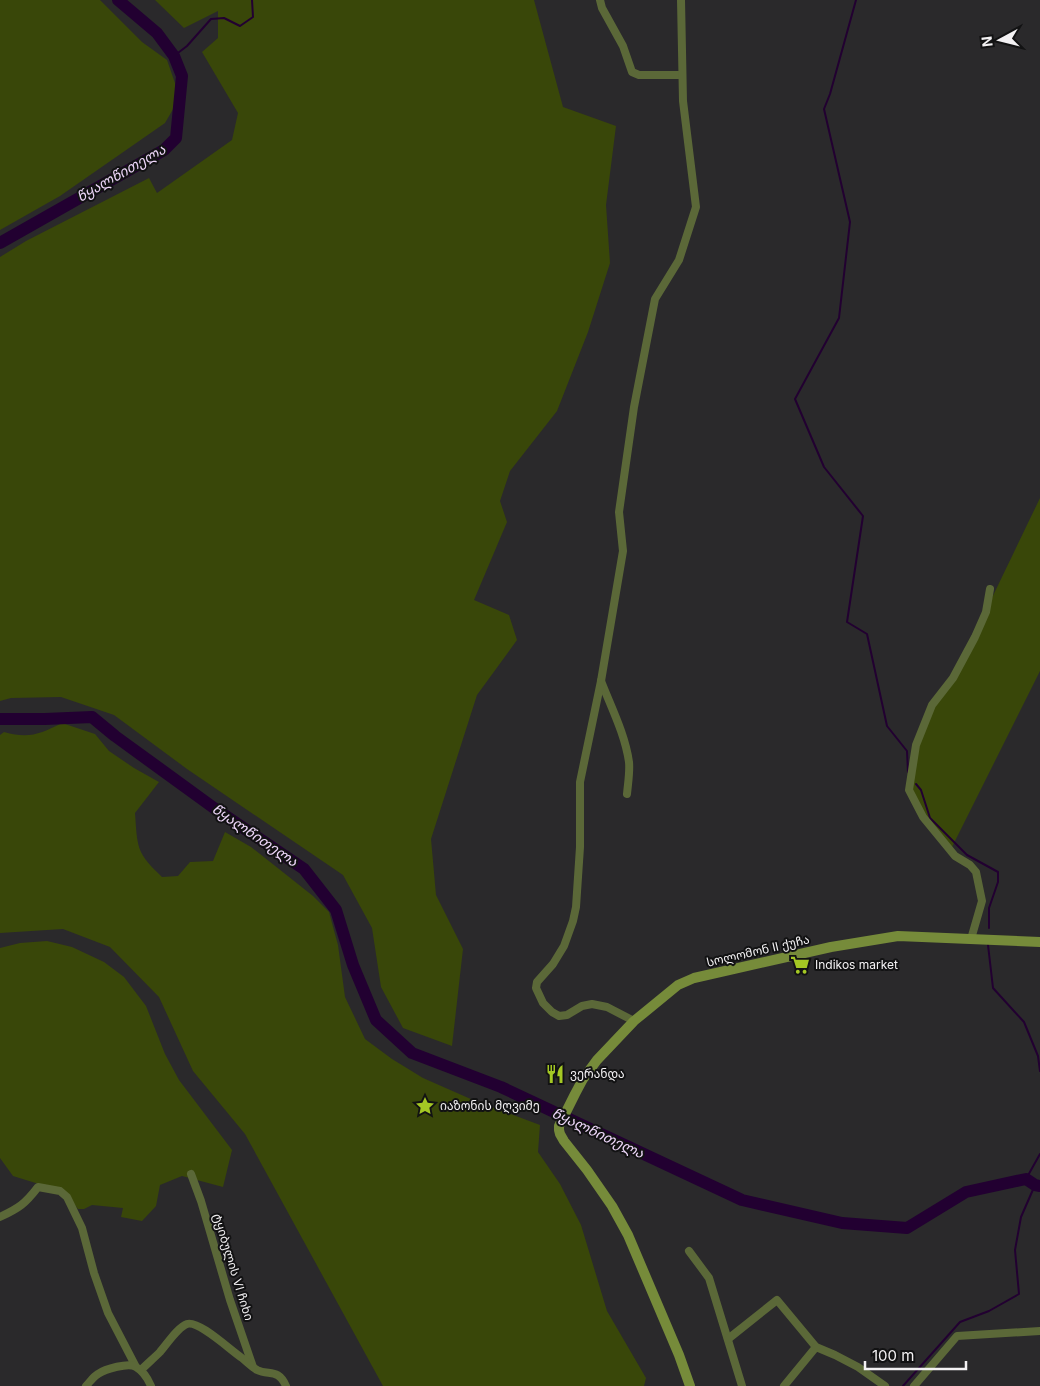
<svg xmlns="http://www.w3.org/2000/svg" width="1040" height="1386" viewBox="0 0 1040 1386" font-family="Inter,'Noto Sans Georgian',sans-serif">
<rect width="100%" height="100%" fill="#2a292b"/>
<g fill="#394709">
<path d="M0 0H100L142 42 167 60 175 83 176 104 165 123 60 196 0 230Z"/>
<path d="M155 0H534L563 107 616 126 606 205 610 263 588 332 557 411 510 471 500 501 507 522 474 600 509 615 517 640 477 695 431 839 436 895 463 949 452 1046 403 1028 381 987 372 928 343 875 187 769 114 715 61 697 11 698 0 701V257L26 241 149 178 157 193 232 140 238 113 202 52 218 38V11L184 28Z"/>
<path d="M1040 498V671L951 849 925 818 913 793 912 781 914 746 937 702 962 660Z"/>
<path d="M62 723 95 734 109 751 134 768 159 782 135 813C136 824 136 842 141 852 146 862 155 870 162 877L178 876 190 862 213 861 225 832 251 847 279 869 313 896 329 912 338 945 345 997 365 1039 392 1059 423 1078 473 1100 540 1125 538 1152 560 1184 581 1225 607 1311 646 1378 644 1386H383L245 1134 193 1071 159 997 110 947 63 929 0 933V735L4 732C29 739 40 734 62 723Z"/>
<path d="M47 941 72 947 104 962 124 977 146 1006 165 1054 179 1080 232 1150 223 1187 182 1176 160 1185 156 1206 142 1221 121 1217 123 1208 92 1205 84 1209H78L62 1189 42 1185 13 1176 0 1158V948L20 943Z"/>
</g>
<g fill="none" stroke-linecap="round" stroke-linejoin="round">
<g stroke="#220031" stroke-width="2">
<path d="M856 0 830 94 824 109 850 222 839 318 795 399 824 467 863 516 847 622 867 634 887 726 907 751 908 772"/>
<path d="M174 56 187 46 211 19 224 18 240 26 253 17 252 0"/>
<path d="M916 784 921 790 930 818 967 855 998 872V882L989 908V928"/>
<path d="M988 945 993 988 1024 1022 1038 1056 1040 1071"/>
<path d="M1026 1179 1040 1154"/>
<path d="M903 1386 960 1322 989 1311 1019 1294 1015 1250 1021 1217 1035 1185"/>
</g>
<g stroke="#220031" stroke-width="12">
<path d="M0 243 164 150 176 138 182 76 174 56 157 33 118 0"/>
<path d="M0 719H45L92 717 115 736 214 808 304 869 336 910 353 965 376 1020 412 1053 501 1087 742 1200 842 1223 907 1228 966 1192 1026 1179 1035 1185 1040 1186"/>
</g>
<g stroke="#5b6838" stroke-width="8">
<path d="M600 0 602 8 623 46 632 72 639 75H682"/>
<path d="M601 681C611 707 625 734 629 762 630 772 628 783 627 794"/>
<path d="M971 939 982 901 976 872 970 865 955 856 923 817 909 790 916 745 932 705 953 678 975 637 986 612 990 589"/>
<path d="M634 1021 607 1007 592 1004 582 1006 567 1015 559 1016 552 1012 543 1003 536 988 537 982 553 964 564 946 573 921 576 907 580 847V782L601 681 623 551 619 512 634 407 655 299 679 260 696 207 683 101 681 0"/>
<path d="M191 1174 201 1201 230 1300 253 1367"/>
<path d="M0 1217C19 1208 25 1204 38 1187L60 1191 67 1197 82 1228 94 1273 108 1313 135 1365"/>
<path d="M689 1251 709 1278 742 1386"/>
<path d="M728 1339 777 1300 816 1347 835 1355 858 1367 885 1386"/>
<path d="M141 1370C147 1364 154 1358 160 1352 167 1344 178 1327 187 1324 199 1320 231 1351 242 1358 247 1362 252 1367 257 1370 269 1376 278 1368 286 1386"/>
<path d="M86 1386C90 1382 93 1377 98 1374 105 1369 129 1362 136 1367 143 1371 148 1379 151 1386"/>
<path d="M784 1386 816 1347"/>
<path d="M914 1386 957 1336 1040 1331"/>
</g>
<path stroke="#768b3a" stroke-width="10" d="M690 1386 679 1355 628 1235 612 1206 587 1170 564 1141 560 1134 559 1130V1126L575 1094 583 1079 597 1060 634 1021 678 985 694 978 831 947 898 936 1040 942"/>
</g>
<defs>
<g id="supermarket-bare" transform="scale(1.5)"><path d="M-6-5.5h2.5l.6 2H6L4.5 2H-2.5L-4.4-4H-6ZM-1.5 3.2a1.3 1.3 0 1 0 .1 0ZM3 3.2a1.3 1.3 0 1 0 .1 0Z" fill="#a4c824" stroke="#121213" stroke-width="2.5" paint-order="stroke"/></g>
<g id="restaurant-bare" transform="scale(1.5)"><path d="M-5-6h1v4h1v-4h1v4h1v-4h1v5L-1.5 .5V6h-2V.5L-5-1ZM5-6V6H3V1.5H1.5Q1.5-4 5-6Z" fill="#a4c824" stroke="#121213" stroke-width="2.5" paint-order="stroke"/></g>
<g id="sight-bare" transform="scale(1.5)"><path d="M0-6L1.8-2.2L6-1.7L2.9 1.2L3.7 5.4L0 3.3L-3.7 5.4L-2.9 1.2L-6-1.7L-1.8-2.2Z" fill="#a4c824" stroke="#121213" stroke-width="2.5" paint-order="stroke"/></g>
</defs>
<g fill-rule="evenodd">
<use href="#supermarket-bare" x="800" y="965"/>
<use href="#restaurant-bare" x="555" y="1074"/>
<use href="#sight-bare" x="425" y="1106"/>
</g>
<g text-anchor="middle" stroke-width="4" stroke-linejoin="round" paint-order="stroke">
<g font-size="12" fill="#f3f1f3" stroke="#121213">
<text transform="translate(758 951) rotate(-13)" y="4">სოლომონ II ქუჩა</text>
<text transform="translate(233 1267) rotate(73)" y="4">ტყიბულის VI ჩიხი</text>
</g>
<g font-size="12" fill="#f3f1f3" stroke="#121213" text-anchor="start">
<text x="815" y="969">Indikos market</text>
<text x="570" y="1078">ვერანდა</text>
<text x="440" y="1110">იაზონის მღვიმე</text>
</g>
<g font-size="14" font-style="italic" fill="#efd8fb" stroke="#121213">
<text transform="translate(121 173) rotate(-30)" y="5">წყალწითელა</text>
<text transform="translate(255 835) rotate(34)" y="5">წყალწითელა</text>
<text transform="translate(598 1133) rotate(25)" y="5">წყალწითელა</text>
</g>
</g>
<g transform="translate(1000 40) rotate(263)" stroke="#121213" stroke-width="4" paint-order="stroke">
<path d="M0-4L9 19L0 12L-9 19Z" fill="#f3f1f3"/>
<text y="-8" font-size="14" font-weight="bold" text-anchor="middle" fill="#f3f1f3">N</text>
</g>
<path d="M865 1361v8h101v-8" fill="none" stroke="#f3f1f3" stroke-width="2.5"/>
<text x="872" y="1361" font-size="15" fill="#f3f1f3" stroke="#121213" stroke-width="4" paint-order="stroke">100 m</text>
</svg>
